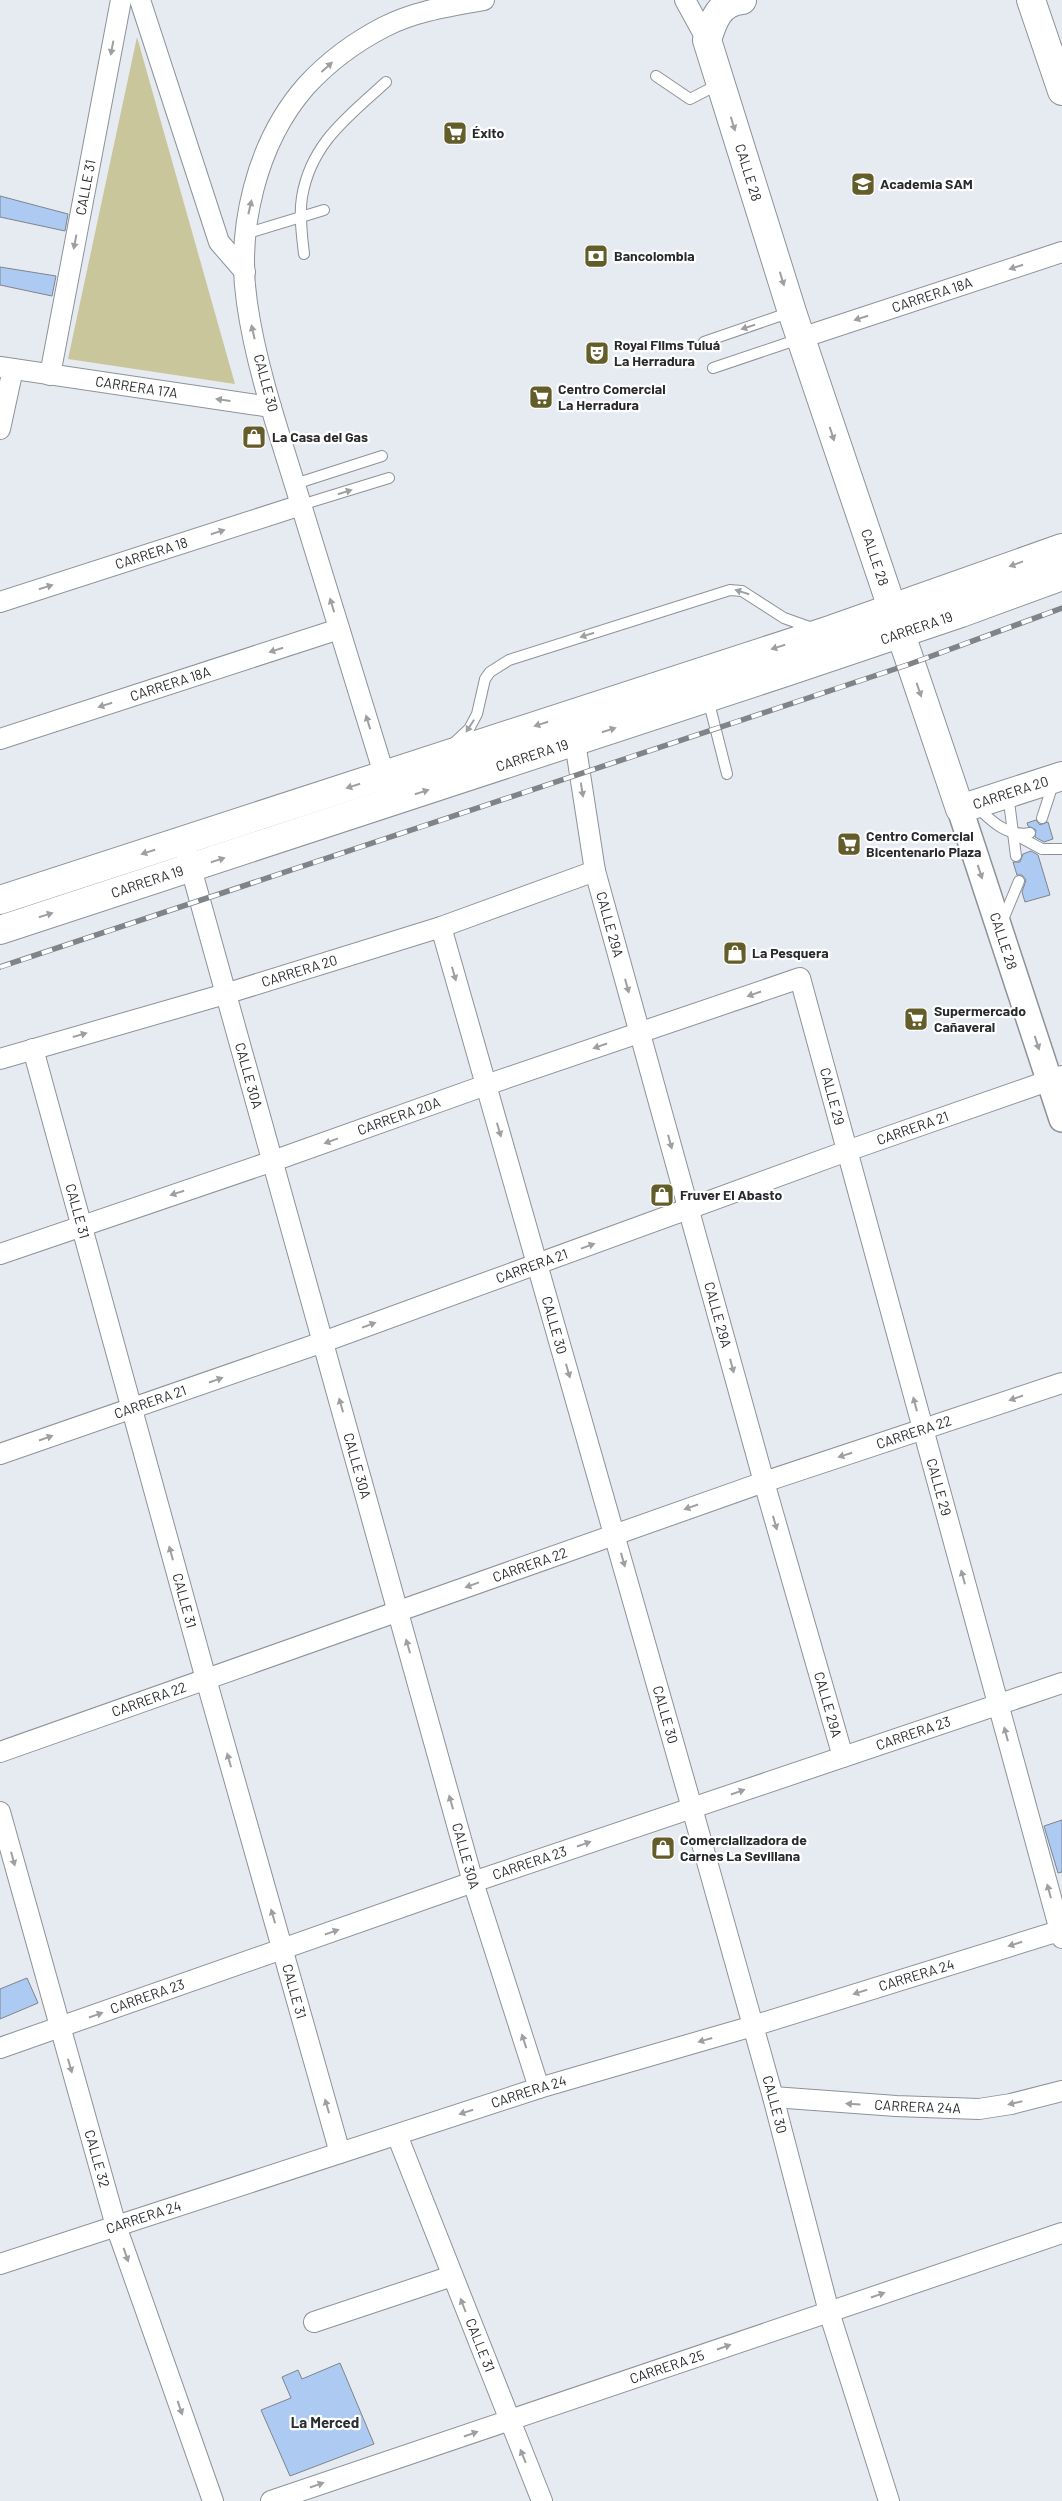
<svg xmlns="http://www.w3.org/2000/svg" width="1062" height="2501" viewBox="0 0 1062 2501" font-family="Barlow,sans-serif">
<rect width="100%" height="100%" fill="#e6ebf2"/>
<path fill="#cac69b" d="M137 37 235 384 68 359Z"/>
<g fill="#adcaf3" stroke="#7f848b">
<path d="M0 196 68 214 65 231 0 217Z"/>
<path d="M0 267 56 276 52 296 0 285Z"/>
<path d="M1036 820 1040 825 1048 822 1053 839 1044 842 1035 837 1036 830 1028 826 1027 823Z"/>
<path d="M1031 851 1038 855 1050 895 1025 902 1022 892 1026 880 1022 875H1017L1013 862H1020L1023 854Z"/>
<path d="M1062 1820V1872L1058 1873 1044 1826Z"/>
<path d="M27 1978 38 2003 0 2019V1989Z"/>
<path d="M340 2363 374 2444 290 2476 261 2410 291 2398 282 2377 298 2370 302 2379Z"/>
</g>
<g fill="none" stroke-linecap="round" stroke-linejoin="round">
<g stroke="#8d9299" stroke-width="12">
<g id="service">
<path d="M656 76 690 99 719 84"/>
<path d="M245 234 324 210"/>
<path d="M304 254C302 236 299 215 302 197 311 143 348 117 386 82"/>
<path d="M704 342 791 312"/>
<path d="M713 368 799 339"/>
<path d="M295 484 382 456"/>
<path d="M301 505 389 478"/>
<path d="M708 699 727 774"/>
<path d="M453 744 469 729 477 714 485 679 490 672 509 660 730 590 742 591 784 618 812 628"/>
<path d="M1008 794 1016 856"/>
<path d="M977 807C992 822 1008 837 1030 833"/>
<path d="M1042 818 1053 784"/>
<path d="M1014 834 1042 849H1062"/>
<path d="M1002 922 1019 881"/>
</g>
</g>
<g stroke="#8d9299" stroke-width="22">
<g id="minor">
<path d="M140 0 219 242 245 272"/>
<path d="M685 0 707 40"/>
<path id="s1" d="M801 338 1062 252"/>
<path id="s2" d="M0 367 271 407"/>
<path id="s3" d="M50 375 121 0"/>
<path d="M0 429 13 369"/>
<path id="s4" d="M0 602 301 505"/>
<path id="s5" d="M0 739 339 629"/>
<path id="s6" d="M575 742 595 871 764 1482 843 1757"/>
<path d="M388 787C360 694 331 601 302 508 282 441 257 373 247 303 236 230 256 143 306 86 328 62 355 42 384 27 415 11 450 6 484 0"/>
<path id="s7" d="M187 854 473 1882 539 2088"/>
<path id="s8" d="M441 927 692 1808 773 2097 829 2312 889 2501"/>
<path id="s9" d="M33 1049 206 1679 340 2153"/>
<path id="s10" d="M0 1059 225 994 441 927 595 871"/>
<path id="s11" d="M0 1254 273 1161 486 1085 800 978 1062 1938"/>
<path id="s12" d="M0 1454 323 1342 847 1151 1062 1076"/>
<path id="s13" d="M0 1752 764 1482 1062 1383"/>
<path id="s14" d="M0 1812 116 2226 213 2501"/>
<path id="s15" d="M0 2048 473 1882 1062 1683"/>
<path id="s16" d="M773 2097 896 2106 979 2109 1011 2104 1062 2091"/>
<path id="s17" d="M397 2135 542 2501"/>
<path id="s18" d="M0 2264 539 2088 753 2026 1062 1930"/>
<path d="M314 2322 452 2276"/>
<path id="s19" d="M271 2501 1062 2233"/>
</g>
</g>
<g stroke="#8d9299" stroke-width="28">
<g id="tertiary">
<path id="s20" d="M960 809 1062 1119"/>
</g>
</g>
<g stroke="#8d9299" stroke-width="30">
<g id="secondary">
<path id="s21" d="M742 0C719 2 713 21 707 40L792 312 960 809 1062 776"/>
<path d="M1031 0 1062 91"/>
<path d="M0 900 833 629 1062 548"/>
<path id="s22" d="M0 930 786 672 961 613 1062 576"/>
</g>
</g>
<use href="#service" stroke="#fff" stroke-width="10"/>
<use href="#minor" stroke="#fff" stroke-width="20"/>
<use href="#tertiary" stroke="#fff" stroke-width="25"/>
<use href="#secondary" stroke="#fff" stroke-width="28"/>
<g stroke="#808489" stroke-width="5.5">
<path id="rail" d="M0 967 910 664 1062 608"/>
</g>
<use href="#rail" stroke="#fff" stroke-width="4" stroke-dasharray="11" stroke-linecap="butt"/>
</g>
<defs><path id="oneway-solid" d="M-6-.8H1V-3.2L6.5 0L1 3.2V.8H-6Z" transform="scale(1.25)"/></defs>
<g fill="#9e9fa0">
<use href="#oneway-solid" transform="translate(112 48) rotate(101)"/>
<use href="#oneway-solid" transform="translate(327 67) rotate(-42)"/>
<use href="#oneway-solid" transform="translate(733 124) rotate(73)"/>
<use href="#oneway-solid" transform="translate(250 207) rotate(-77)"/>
<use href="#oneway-solid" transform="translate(75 242) rotate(101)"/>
<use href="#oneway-solid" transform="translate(1016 267) rotate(162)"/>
<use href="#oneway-solid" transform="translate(782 279) rotate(73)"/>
<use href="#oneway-solid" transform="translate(861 318) rotate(162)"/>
<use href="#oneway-solid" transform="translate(748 327) rotate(162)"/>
<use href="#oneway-solid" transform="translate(253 332) rotate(-103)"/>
<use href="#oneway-solid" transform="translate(223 400) rotate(-172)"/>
<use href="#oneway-solid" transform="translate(832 434) rotate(72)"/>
<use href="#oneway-solid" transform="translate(345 492) rotate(-17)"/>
<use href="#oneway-solid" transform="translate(218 532) rotate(-18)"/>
<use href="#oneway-solid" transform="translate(1016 564) rotate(160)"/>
<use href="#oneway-solid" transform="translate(46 587) rotate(-18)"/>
<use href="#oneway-solid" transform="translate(742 592) rotate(-163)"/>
<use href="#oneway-solid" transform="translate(332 605) rotate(-107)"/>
<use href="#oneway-solid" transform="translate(587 635) rotate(162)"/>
<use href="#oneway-solid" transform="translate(778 647) rotate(162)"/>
<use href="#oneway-solid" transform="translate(276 650) rotate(162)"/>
<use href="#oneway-solid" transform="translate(919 690) rotate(71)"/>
<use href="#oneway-solid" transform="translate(105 705) rotate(162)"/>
<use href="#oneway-solid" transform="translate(368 722) rotate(-107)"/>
<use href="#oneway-solid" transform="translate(541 724) rotate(162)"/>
<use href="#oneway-solid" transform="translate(470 726) rotate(123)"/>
<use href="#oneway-solid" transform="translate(609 730) rotate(-18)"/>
<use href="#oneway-solid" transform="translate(353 786) rotate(162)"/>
<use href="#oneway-solid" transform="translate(582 790) rotate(81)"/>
<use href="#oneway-solid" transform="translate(422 792) rotate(-18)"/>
<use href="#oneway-solid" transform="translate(148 852) rotate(162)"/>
<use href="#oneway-solid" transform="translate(218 860) rotate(-18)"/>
<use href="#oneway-solid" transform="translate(980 872) rotate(72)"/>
<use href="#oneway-solid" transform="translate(46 915) rotate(-18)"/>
<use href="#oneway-solid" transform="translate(454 974) rotate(74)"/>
<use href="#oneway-solid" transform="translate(627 986) rotate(75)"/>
<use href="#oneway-solid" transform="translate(754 994) rotate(161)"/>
<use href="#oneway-solid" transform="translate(80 1035) rotate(-16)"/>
<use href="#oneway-solid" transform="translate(1037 1043) rotate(72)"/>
<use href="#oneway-solid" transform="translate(600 1046) rotate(161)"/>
<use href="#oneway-solid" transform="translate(499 1130) rotate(74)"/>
<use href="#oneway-solid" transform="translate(331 1141) rotate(160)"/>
<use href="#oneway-solid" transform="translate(670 1142) rotate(75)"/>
<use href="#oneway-solid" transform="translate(177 1193) rotate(162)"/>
<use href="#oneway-solid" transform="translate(588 1246) rotate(-20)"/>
<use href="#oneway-solid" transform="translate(369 1325) rotate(-20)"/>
<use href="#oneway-solid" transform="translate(732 1366) rotate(75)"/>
<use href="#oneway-solid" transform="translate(568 1371) rotate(74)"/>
<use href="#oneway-solid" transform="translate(216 1380) rotate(-19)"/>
<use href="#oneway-solid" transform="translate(1016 1398) rotate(161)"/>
<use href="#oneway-solid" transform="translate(915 1404) rotate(-105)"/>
<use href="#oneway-solid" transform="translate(341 1405) rotate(-106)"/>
<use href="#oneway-solid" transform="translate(46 1438) rotate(-19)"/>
<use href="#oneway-solid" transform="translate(845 1455) rotate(162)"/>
<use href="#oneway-solid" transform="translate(691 1507) rotate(161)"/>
<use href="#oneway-solid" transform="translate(775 1523) rotate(74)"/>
<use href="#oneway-solid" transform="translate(171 1553) rotate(-105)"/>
<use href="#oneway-solid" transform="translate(623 1560) rotate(74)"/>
<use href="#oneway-solid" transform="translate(963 1577) rotate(-105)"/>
<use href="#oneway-solid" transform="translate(472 1585) rotate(160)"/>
<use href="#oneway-solid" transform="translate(408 1646) rotate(-106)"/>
<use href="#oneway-solid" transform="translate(1006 1734) rotate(-105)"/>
<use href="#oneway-solid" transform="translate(229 1760) rotate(-106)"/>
<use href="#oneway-solid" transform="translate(738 1792) rotate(-19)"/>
<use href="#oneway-solid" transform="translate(451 1802) rotate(-106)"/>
<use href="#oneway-solid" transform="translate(584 1844) rotate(-19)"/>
<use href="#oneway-solid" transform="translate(13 1859) rotate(75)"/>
<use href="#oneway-solid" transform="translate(1049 1891) rotate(-105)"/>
<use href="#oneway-solid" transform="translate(273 1916) rotate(-106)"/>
<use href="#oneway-solid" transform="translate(332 1932) rotate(-19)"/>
<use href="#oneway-solid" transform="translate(1015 1944) rotate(163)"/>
<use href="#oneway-solid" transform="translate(860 1992) rotate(163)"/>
<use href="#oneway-solid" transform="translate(96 2015) rotate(-19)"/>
<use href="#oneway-solid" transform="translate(705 2040) rotate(164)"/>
<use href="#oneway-solid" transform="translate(524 2041) rotate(-108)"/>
<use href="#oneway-solid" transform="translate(70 2066) rotate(74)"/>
<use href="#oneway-solid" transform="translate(1015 2103) rotate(167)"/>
<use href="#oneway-solid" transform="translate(853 2104) rotate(-176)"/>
<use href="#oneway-solid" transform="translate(327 2106) rotate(-106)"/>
<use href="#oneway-solid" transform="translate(466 2112) rotate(162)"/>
<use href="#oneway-solid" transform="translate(126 2255) rotate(71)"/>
<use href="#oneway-solid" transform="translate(878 2295) rotate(-19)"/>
<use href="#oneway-solid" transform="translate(463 2305) rotate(-111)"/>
<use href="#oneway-solid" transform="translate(724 2347) rotate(-19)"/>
<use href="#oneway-solid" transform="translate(180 2408) rotate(71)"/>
<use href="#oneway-solid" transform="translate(471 2434) rotate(-19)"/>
<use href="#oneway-solid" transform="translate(523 2456) rotate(-112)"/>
<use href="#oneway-solid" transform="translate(317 2485) rotate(-19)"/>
</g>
<defs>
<g id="supermarket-square" transform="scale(1.25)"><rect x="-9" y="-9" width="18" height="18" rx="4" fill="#635d29" stroke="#fff"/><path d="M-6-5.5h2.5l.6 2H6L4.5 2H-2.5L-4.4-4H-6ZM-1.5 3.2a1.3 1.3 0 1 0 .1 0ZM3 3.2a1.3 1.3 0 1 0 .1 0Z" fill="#fff"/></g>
<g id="school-square" transform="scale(1.25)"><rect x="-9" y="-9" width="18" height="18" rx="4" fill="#635d29" stroke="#fff"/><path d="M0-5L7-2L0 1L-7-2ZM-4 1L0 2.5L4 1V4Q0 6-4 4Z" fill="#fff"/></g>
<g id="bank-square" transform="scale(1.25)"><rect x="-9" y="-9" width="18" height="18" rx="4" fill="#635d29" stroke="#fff"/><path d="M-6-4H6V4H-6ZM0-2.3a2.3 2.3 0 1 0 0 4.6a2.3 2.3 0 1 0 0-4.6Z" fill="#fff"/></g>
<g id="theatre-square" transform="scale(1.25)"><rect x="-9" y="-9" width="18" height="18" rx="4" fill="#635d29" stroke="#fff"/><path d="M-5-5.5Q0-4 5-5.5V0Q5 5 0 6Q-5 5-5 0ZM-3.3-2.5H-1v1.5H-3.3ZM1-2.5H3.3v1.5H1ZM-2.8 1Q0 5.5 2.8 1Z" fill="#fff"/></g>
<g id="shop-square" transform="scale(1.25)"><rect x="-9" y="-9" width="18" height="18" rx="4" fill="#635d29" stroke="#fff"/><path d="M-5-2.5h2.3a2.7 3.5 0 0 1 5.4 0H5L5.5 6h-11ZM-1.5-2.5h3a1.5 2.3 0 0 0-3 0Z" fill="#fff"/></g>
</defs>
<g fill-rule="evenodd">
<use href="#supermarket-square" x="455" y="133"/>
<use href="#school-square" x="863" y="184"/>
<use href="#bank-square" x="596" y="256"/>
<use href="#theatre-square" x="597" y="353"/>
<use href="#supermarket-square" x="541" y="397"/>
<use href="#shop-square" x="254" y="437"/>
<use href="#supermarket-square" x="849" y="844"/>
<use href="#shop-square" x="735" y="953"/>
<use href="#supermarket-square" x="916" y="1019"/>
<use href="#shop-square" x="662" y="1195"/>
<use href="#shop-square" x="663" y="1848"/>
</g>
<g text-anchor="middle" stroke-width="4.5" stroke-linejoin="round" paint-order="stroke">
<g font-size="14" font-weight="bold" fill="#282a2d" stroke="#fff" text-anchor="start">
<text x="472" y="138">Éxito</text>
<text x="880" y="189">Academia SAM</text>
<text x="614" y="261">Bancolombia</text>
<text x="614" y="350">Royal Films Tuluá<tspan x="614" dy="16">La Herradura</tspan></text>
<text x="558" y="394">Centro Comercial<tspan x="558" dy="16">La Herradura</tspan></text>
<text x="272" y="442">La Casa del Gas</text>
<text x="866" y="841">Centro Comercial<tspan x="866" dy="16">Bicentenario Plaza</tspan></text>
<text x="752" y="958">La Pesquera</text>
<text x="934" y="1016">Supermercado<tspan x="934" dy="16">Cañaveral</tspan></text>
<text x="680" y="1200">Fruver El Abasto</text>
<text x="680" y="1845">Comercializadora de<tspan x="680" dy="16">Carnes La Sevillana</tspan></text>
</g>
<g font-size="14" fill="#282a2d" stroke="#fff">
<text dy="5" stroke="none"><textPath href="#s21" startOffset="196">CALLE 28</textPath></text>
<text dy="5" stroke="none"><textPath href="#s3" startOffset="191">CALLE 31</textPath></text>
<text dy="5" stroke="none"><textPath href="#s1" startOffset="138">CARRERA 18A</textPath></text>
<text transform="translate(266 383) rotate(75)" y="5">CALLE 30</text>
<text dy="5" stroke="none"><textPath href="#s2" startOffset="138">CARRERA 17A</textPath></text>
<text dy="5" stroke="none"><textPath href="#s4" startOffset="159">CARRERA 18</textPath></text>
<text dy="5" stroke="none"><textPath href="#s21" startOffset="601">CALLE 28</textPath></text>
<text dy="5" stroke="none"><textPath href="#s22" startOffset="965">CARRERA 19</textPath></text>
<text dy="5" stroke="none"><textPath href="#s5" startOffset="179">CARRERA 18A</textPath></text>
<text dy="5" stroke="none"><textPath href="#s22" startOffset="560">CARRERA 19</textPath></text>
<text dy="5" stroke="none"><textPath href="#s21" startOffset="920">CARRERA 20</textPath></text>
<text dy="5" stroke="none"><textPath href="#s22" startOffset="155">CARRERA 19</textPath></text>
<text dy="5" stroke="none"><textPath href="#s6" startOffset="186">CALLE 29A</textPath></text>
<text dy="5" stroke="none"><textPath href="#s20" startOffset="139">CALLE 28</textPath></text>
<text dy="5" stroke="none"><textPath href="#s10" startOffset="312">CARRERA 20</textPath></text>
<text dy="5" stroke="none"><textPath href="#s7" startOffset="230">CALLE 30A</textPath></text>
<text dy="5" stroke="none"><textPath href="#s11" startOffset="969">CALLE 29</textPath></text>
<text dy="5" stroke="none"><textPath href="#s11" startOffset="422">CARRERA 20A</textPath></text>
<text dy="5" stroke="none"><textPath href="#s12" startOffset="969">CARRERA 21</textPath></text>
<text dy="5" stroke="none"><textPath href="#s9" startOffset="168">CALLE 31</textPath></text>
<text dy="5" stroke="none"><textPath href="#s12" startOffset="564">CARRERA 21</textPath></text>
<text dy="5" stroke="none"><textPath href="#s6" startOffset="591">CALLE 29A</textPath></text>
<text dy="5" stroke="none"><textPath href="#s8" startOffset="414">CALLE 30</textPath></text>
<text dy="5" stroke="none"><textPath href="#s12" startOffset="159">CARRERA 21</textPath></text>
<text dy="5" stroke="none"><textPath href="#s13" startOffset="968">CARRERA 22</textPath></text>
<text dy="5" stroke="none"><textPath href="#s7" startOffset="635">CALLE 30A</textPath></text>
<text dy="5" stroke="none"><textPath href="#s11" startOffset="1374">CALLE 29</textPath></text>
<text dy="5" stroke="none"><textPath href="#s13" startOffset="562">CARRERA 22</textPath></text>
<text dy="5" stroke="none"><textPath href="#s9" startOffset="572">CALLE 31</textPath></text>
<text dy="5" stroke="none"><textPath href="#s13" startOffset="158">CARRERA 22</textPath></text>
<text dy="5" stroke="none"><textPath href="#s6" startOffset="996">CALLE 29A</textPath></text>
<text dy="5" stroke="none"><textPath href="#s8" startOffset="819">CALLE 30</textPath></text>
<text dy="5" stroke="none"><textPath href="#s15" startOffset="966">CARRERA 23</textPath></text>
<text dy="5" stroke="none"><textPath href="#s7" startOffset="1040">CALLE 30A</textPath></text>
<text dy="5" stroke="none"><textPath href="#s15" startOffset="561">CARRERA 23</textPath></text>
<text dy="5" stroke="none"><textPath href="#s18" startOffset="961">CARRERA 24</textPath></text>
<text dy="5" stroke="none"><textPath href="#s9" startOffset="978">CALLE 31</textPath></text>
<text dy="5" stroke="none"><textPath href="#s15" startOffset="156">CARRERA 23</textPath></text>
<text dy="5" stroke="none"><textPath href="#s18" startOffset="556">CARRERA 24</textPath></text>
<text dy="5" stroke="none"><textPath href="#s8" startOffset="1224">CALLE 30</textPath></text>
<text dy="5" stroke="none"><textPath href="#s16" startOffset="145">CARRERA 24A</textPath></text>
<text dy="5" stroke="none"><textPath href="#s14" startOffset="360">CALLE 32</textPath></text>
<text dy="5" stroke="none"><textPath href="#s18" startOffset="151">CARRERA 24</textPath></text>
<text dy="5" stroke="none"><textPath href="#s17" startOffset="226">CALLE 31</textPath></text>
<text dy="5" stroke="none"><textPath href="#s19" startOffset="418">CARRERA 25</textPath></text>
</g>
<g font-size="15" font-weight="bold" fill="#2a2e34" stroke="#fff">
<text x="325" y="2428">La Merced</text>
</g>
</g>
</svg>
